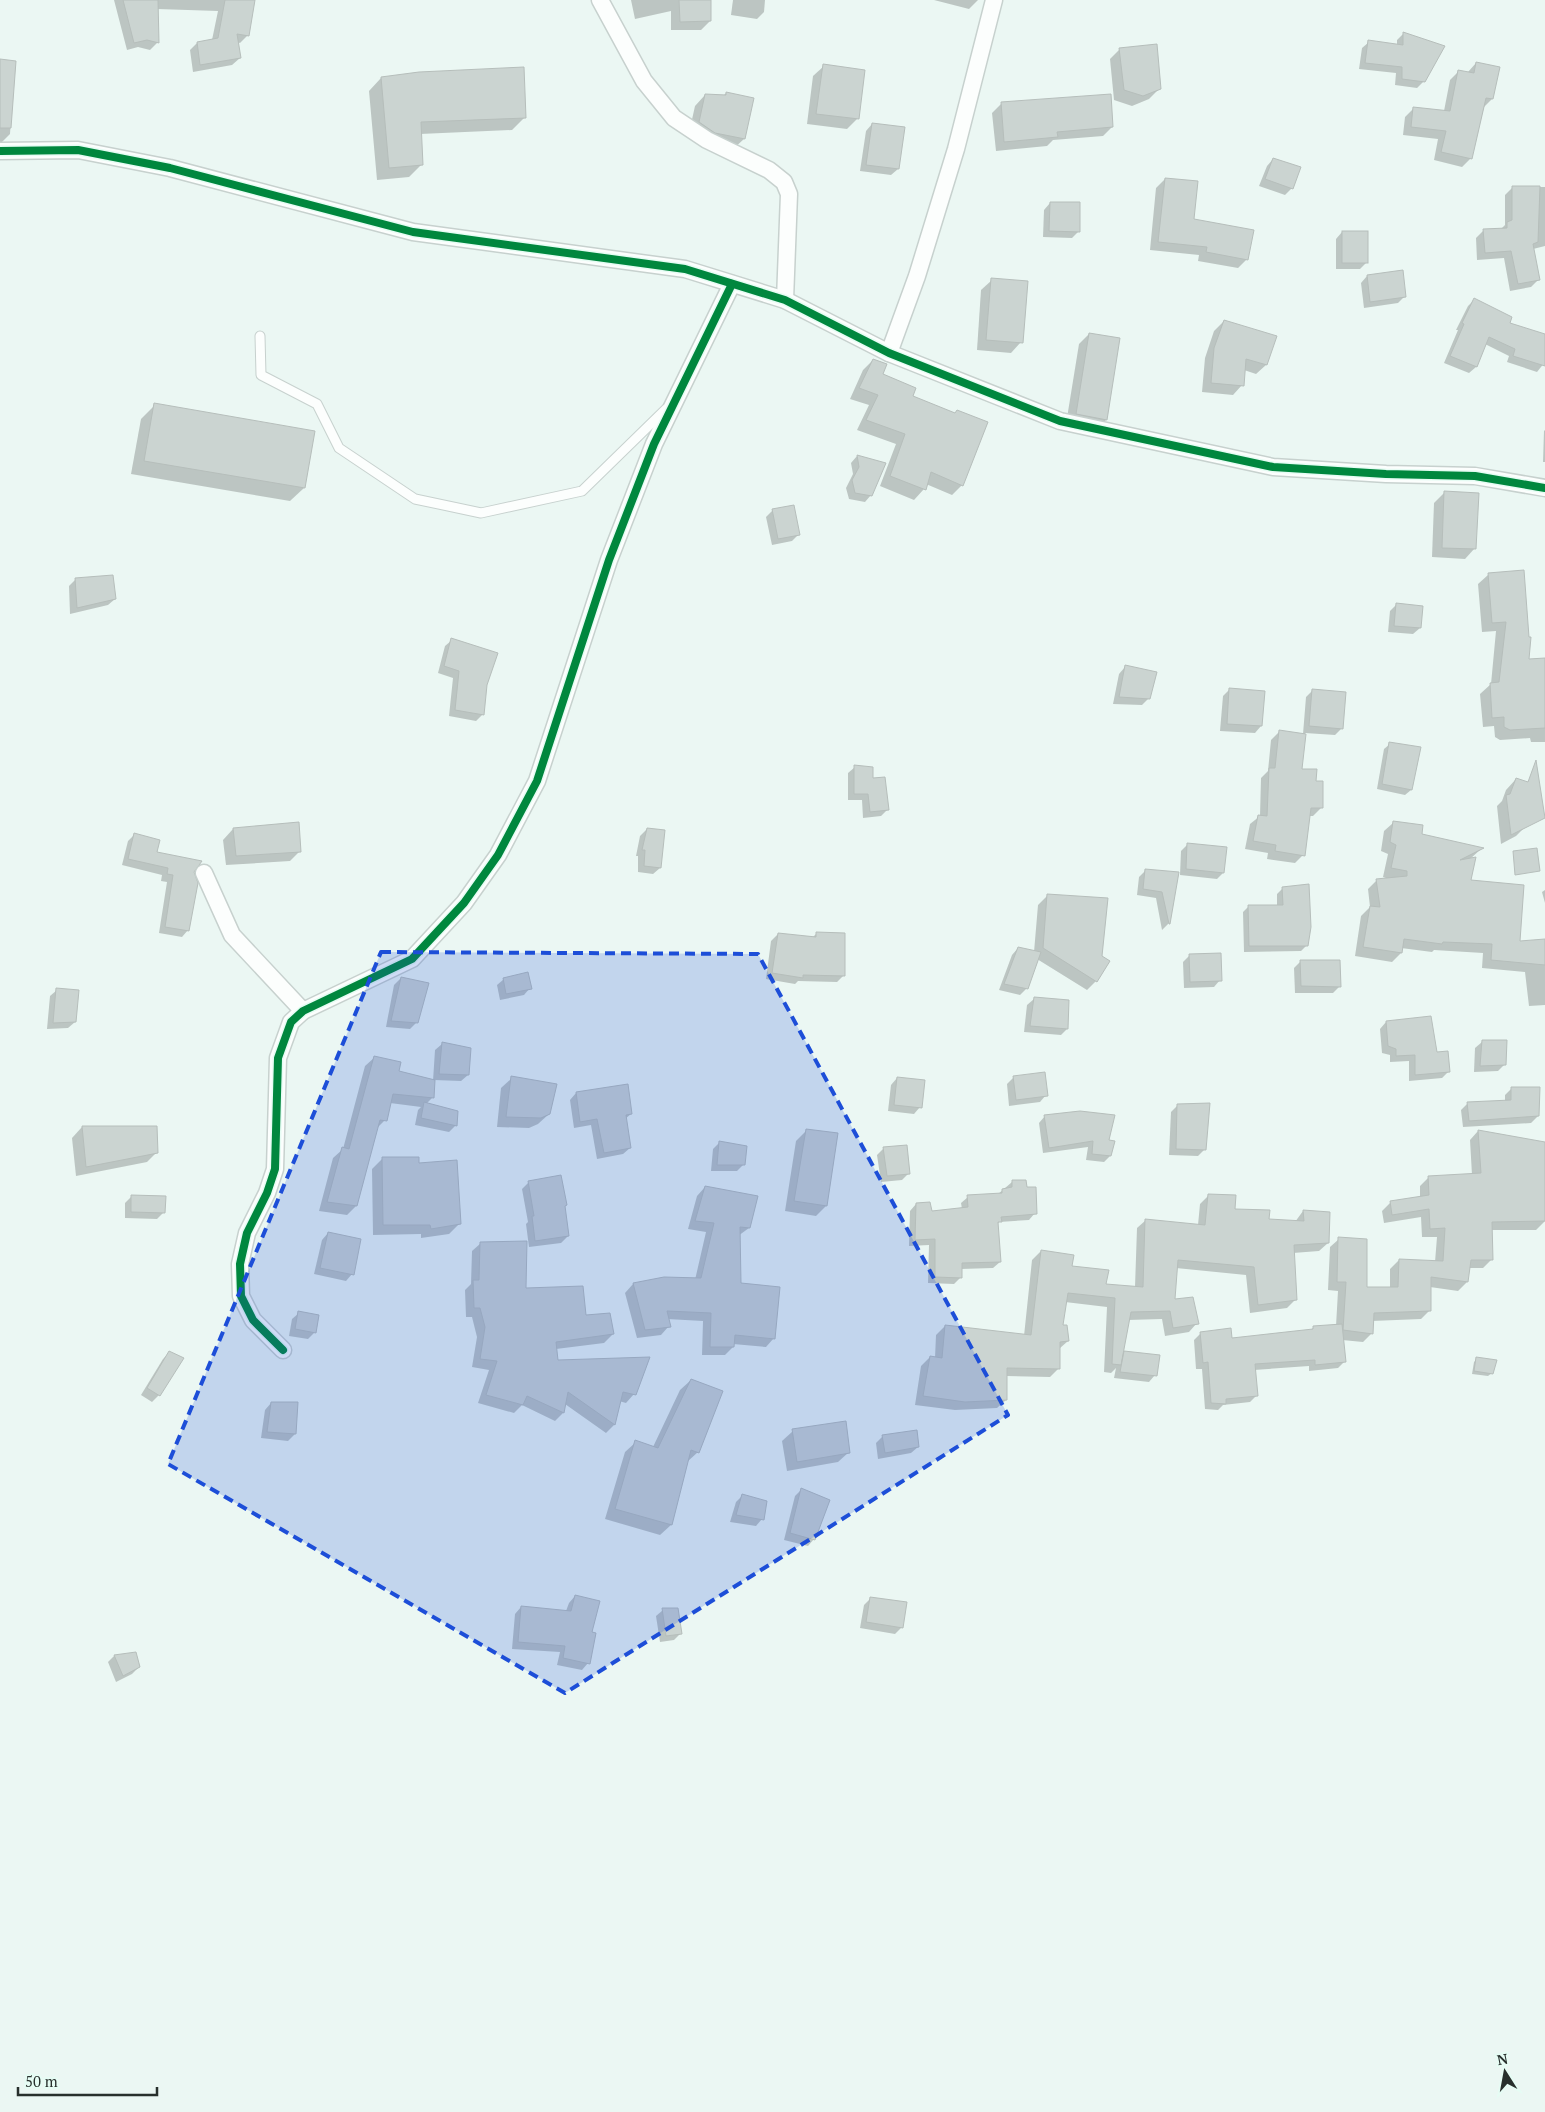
<svg xmlns="http://www.w3.org/2000/svg" width="1545" height="2112" viewBox="0 0 1545 2112" font-family="'PT Serif',serif">
<rect width="100%" height="100%" fill="#ebf7f3"/>
<g fill="#0003">
<path d="M114 0H254L248 35 240 43 237 42 240 58 232 65 193 72 190 50 197 43 212 40 218 11 157 9 158 42 150 50 138 47 127 50Z"/>
<path d="M631 0H709L710 21 701 30H671V11L635 19Z"/>
<path d="M733 0H765L764 12 757 19 731 15Z"/>
<path d="M934 0H978L969 9Z"/>
<path d="M1404 33 1424 81 1417 88 1395 85 1396 73 1359 69 1362 48 1369 42 1397 45V40Z"/>
<path d="M1120 49 1160 88 1149 99 1132 106 1114 100 1110 59Z"/>
<path d="M0 61 15 62 10 134 0 144Z"/>
<path d="M1476 63 1492 99 1484 107 1471 158 1462 167 1434 160 1438 139 1403 135 1405 117 1414 108 1444 111 1450 80 1458 72H1468Z"/>
<path d="M824 66 864 71 857 119 847 129 807 124 813 76Z"/>
<path d="M381 78 524 118 512 130 420 134 422 164 409 177 377 180 369 91Z"/>
<path d="M726 93 744 139 733 149 689 133 695 106 705 95 723 96Z"/>
<path d="M1001 104 1112 127 1103 136 1053 140 1047 146 996 151 992 113Z"/>
<path d="M872 124 898 169 891 175 860 171 866 131Z"/>
<path d="M1273 159 1292 188 1285 195 1259 186 1267 166Z"/>
<path d="M1165 179 1193 220 1247 259 1238 268 1198 261 1199 255 1150 250 1156 188Z"/>
<path d="M1513 187H1545V246L1533 249 1538 280 1531 287 1510 291 1504 258 1477 260 1476 238 1484 230 1501 229 1505 225V195Z"/>
<path d="M1050 203 1079 231 1072 238 1043 237 1044 210Z"/>
<path d="M1342 232 1367 262 1360 269H1336V239Z"/>
<path d="M1367 276 1405 296 1398 303 1364 308 1361 283Z"/>
<path d="M992 280 1021 342 1011 353 977 350 981 290Z"/>
<path d="M1474 300 1508 323 1545 335V362L1537 372 1507 362 1509 356 1485 344 1476 367 1469 373 1444 363 1458 330H1456L1468 306Z"/>
<path d="M1224 321 1266 365 1256 374 1244 370 1242 385 1233 395 1202 392 1205 358 1214 331Z"/>
<path d="M1089 334 1119 339 1106 420 1096 430 1066 424 1079 344Z"/>
<path d="M873 360 881 375 912 397 962 485 952 495 926 484 924 489 914 500 880 486 896 444 857 430 869 405 850 399 863 370Z"/>
<path d="M155 405 304 488 290 501 131 474 141 419Z"/>
<path d="M1545 430V462H1543L1544 431Z"/>
<path d="M857 456 871 495 865 502 849 499 846 488 853 474 851 463Z"/>
<path d="M1445 492 1475 548 1465 559 1432 557 1434 503Z"/>
<path d="M773 510 798 535 792 541 772 545 766 517Z"/>
<path d="M1523 572 1527 660 1545 659V742H1531L1530 738 1500 740 1495 737 1494 726 1483 727 1480 694 1491 684 1496 631 1482 632 1478 584 1488 575Z"/>
<path d="M76 579 115 599 108 605 70 614 69 586Z"/>
<path d="M1397 604 1420 628 1413 634 1388 632 1390 611Z"/>
<path d="M452 640 486 685 483 714 476 721 449 716 453 678 438 673 445 646Z"/>
<path d="M1125 667 1149 698 1142 705 1113 704 1119 674Z"/>
<path d="M1229 690 1261 726 1255 733 1220 731 1223 696Z"/>
<path d="M1313 690 1341 729 1335 735 1305 733 1301 770 1315 782 1321 808 1313 816H1309L1303 855 1295 863 1267 859 1268 853 1245 849 1250 824 1260 816 1261 778 1268 771 1271 740 1279 732 1303 734 1306 697Z"/>
<path d="M1390 744 1411 790 1405 795 1377 789 1384 749Z"/>
<path d="M855 767 872 780 888 809 881 816 863 818 862 800H848V773Z"/>
<path d="M1516 779 1527 825 1516 836 1501 844 1497 806 1502 801 1506 790Z"/>
<path d="M1393 823 1421 835 1481 849 1470 859 1469 881 1518 942 1545 940V1005L1529 1006 1525 972 1482 968 1483 953 1434 950 1432 952 1401 948V953L1392 962 1355 956 1361 916 1370 907 1368 889 1377 880 1389 879 1383 877 1388 854 1381 851 1384 831Z"/>
<path d="M233 829 300 851 290 861 226 865 223 840Z"/>
<path d="M647 829 660 868 653 874 638 872V856H636L640 836Z"/>
<path d="M134 835 156 853 193 871 188 930 182 937 159 933 167 882 161 881 162 875 122 865 128 841Z"/>
<path d="M1188 844 1223 873 1217 879 1180 875 1181 851Z"/>
<path d="M1146 870 1177 873 1169 923 1162 930 1156 898 1137 895 1139 877Z"/>
<path d="M1283 888 1307 945 1301 951 1244 952 1243 912 1249 906H1277V894Z"/>
<path d="M1545 890V903L1542 892Z"/>
<path d="M1047 896 1096 981 1087 990 1037 959 1027 988 1020 995 999 990 1012 955 1018 948 1034 952 1038 905Z"/>
<path d="M817 933 844 975 837 982 798 981 795 984 766 979 771 941 778 934 813 937Z"/>
<path d="M1190 955 1220 980 1214 987 1184 988 1183 962Z"/>
<path d="M1301 961 1340 986 1333 993H1295L1294 968Z"/>
<path d="M401 978 417 1022 410 1029 386 1027 394 985Z"/>
<path d="M504 979 530 988 524 995 500 1000 497 985Z"/>
<path d="M57 990 75 1022 68 1028 47 1029 50 996Z"/>
<path d="M1034 999 1067 1029 1061 1035 1024 1032 1027 1005Z"/>
<path d="M1386 1022 1436 1053 1449 1071 1442 1078 1409 1081V1061L1390 1062V1055L1382 1053 1380 1029Z"/>
<path d="M1482 1042 1505 1064 1498 1071 1474 1072 1475 1048Z"/>
<path d="M442 1044 468 1075 461 1081 434 1080 432 1098 426 1104 456 1125 449 1132 415 1125 418 1110 421 1107 390 1103 385 1120 376 1129 356 1206 347 1215 319 1211 333 1158 343 1149 365 1066 375 1057 397 1072 433 1081 435 1050Z"/>
<path d="M1014 1077 1046 1095 1040 1102 1009 1106 1007 1084Z"/>
<path d="M512 1078 549 1114 538 1124 529 1128 497 1127 501 1088Z"/>
<path d="M897 1078 920 1107 914 1114 888 1111 891 1085Z"/>
<path d="M1512 1088 1538 1116 1531 1123 1463 1127 1461 1110 1468 1103 1505 1102V1095Z"/>
<path d="M576 1093 631 1114 625 1119 630 1148 623 1154 597 1159 591 1125 574 1128 570 1100Z"/>
<path d="M1178 1105 1205 1149 1198 1156 1169 1155 1171 1112Z"/>
<path d="M1045 1116 1107 1141 1110 1156 1104 1162 1086 1160 1088 1147 1043 1153 1039 1123Z"/>
<path d="M82 1127 157 1152 147 1162 76 1176 72 1138Z"/>
<path d="M806 1131 826 1206 816 1216 785 1211 796 1141Z"/>
<path d="M1478 1131 1545 1144V1221L1536 1230H1491L1492 1259 1483 1268H1469L1467 1282 1458 1291 1430 1287V1310L1421 1319 1372 1321V1333L1363 1342 1342 1340 1345 1361 1338 1368 1309 1371V1366L1254 1370 1257 1395 1250 1402 1223 1405 1218 1410 1205 1409 1202 1369H1196L1194 1340 1201 1333 1231 1339 1310 1331 1314 1327 1336 1326 1338 1291 1328 1290 1330 1247 1339 1239 1366 1288H1390V1269L1399 1260 1435 1262 1437 1237H1422L1421 1217 1384 1223 1382 1211 1391 1202 1420 1197V1186L1429 1177 1472 1175 1470 1140Z"/>
<path d="M720 1142 744 1164 737 1171H711L713 1149Z"/>
<path d="M884 1148 909 1173 902 1180 881 1182 877 1155Z"/>
<path d="M383 1158 418 1164 459 1224 449 1234 421 1238V1234L373 1235 372 1169Z"/>
<path d="M529 1182 564 1206 568 1236 561 1243 529 1247 526 1224 528 1222 522 1189Z"/>
<path d="M1012 1182 1035 1213 1029 1220 999 1222 997 1225 1000 1262 993 1268 961 1269V1277L954 1284 928 1283 929 1245 909 1246 910 1211 916 1204 930 1212 962 1209 961 1203 968 1197 997 1195Z"/>
<path d="M705 1187 749 1228 738 1236 739 1284 774 1338 766 1347 733 1344V1347L725 1355H702L703 1321 667 1319 669 1326 661 1335 637 1338 625 1293 633 1284 664 1278 695 1280 706 1232 688 1229 697 1196Z"/>
<path d="M1209 1195 1234 1210 1268 1220 1295 1222 1303 1211 1328 1243 1319 1251 1293 1253 1295 1300 1287 1308 1250 1313 1246 1275 1176 1268 1174 1301 1197 1323 1189 1332 1165 1336 1162 1319 1128 1320 1122 1356 1125 1353 1155 1375 1149 1382 1114 1378 1116 1368 1111 1373 1104 1372 1107 1307 1065 1302 1061 1327 1068 1341 1059 1349V1368L1050 1377 1006 1376V1400L997 1408 955 1410 915 1405 921 1366 930 1357 935 1358 936 1335 945 1326 1024 1336 1032 1260 1041 1251 1105 1285 1135 1287 1137 1228 1146 1220 1198 1225 1200 1204Z"/>
<path d="M132 1196 164 1212 157 1219 125 1218V1203Z"/>
<path d="M328 1233 352 1274 346 1281 314 1274 322 1240Z"/>
<path d="M481 1243 524 1289 585 1317 613 1334 604 1343 556 1349 557 1362 634 1394 626 1403 619 1401 614 1425 606 1433 565 1404 563 1413 555 1421 522 1405 514 1413 478 1403 489 1370 472 1367 477 1337 472 1317H466L465 1290 471 1284 472 1251Z"/>
<path d="M299 1313 314 1333 308 1339 289 1336 292 1319Z"/>
<path d="M170 1352 159 1395 152 1402 141 1395 163 1359Z"/>
<path d="M1477 1359 1492 1373 1488 1376 1472 1374 1474 1362Z"/>
<path d="M691 1380 698 1452 687 1462 671 1525 660 1535 605 1519 625 1452 636 1442 653 1447 680 1390Z"/>
<path d="M271 1403H296L295 1434 288 1441 261 1438 265 1410Z"/>
<path d="M793 1431 849 1452 838 1462 787 1471 782 1441Z"/>
<path d="M882 1437 918 1447 911 1453 878 1459 876 1443Z"/>
<path d="M802 1489 814 1539 808 1546 784 1540 795 1496Z"/>
<path d="M742 1496 762 1519 756 1526 730 1522 736 1502Z"/>
<path d="M575 1596 591 1633 588 1663 582 1670 557 1665 560 1652 512 1649 515 1614 521 1607 566 1611 569 1603Z"/>
<path d="M871 1598 902 1627 895 1634 860 1628 864 1605Z"/>
<path d="M663 1610 681 1633 674 1640 660 1642 656 1616Z"/>
<path d="M114 1656 139 1667 132 1674 116 1682 108 1662Z"/>
</g>
<g fill="#cbd4d1" stroke="#b6bebb">
<path d="M123 0H158L159 43 147 40 134 43Z"/>
<path d="M225 0H255L249 36 237 34 241 58 200 65 197 42 218 38Z"/>
<path d="M679 0H711V21L680 22Z"/>
<path d="M1403 32 1445 46 1425 82 1402 79V67L1365 63 1368 40 1403 45Z"/>
<path d="M1157 44 1161 89 1143 96 1124 90 1119 48Z"/>
<path d="M0 59 16 61 11 128H0Z"/>
<path d="M1476 62 1500 67 1493 99 1486 98 1472 159 1441 152 1446 131 1411 127 1413 107 1450 111 1458 70 1474 73Z"/>
<path d="M823 64 865 70 859 119 816 114Z"/>
<path d="M524 67 526 118 421 122 423 165 389 168 381 77 419 72Z"/>
<path d="M726 92 754 98 745 139 715 133 699 122 705 94 726 95Z"/>
<path d="M1111 94 1113 127 1057 132 1058 137 1004 142 1001 102Z"/>
<path d="M872 123 905 127 899 169 866 165Z"/>
<path d="M1273 158 1301 167 1293 189 1265 179Z"/>
<path d="M1165 178 1198 181 1194 219 1254 230 1248 260 1206 252 1207 247 1158 242Z"/>
<path d="M1512 186H1540L1538 242 1533 244 1540 280 1518 284 1511 251 1485 253 1483 229 1507 228V222L1512 220Z"/>
<path d="M1050 202H1080V232L1049 231Z"/>
<rect x="1342" y="231" width="26" height="32"/>
<path d="M1403 270 1406 297 1370 302 1367 275Z"/>
<path d="M991 278 1028 281 1023 343 986 340Z"/>
<path d="M1474 298 1512 317 1510 323 1545 334V366L1513 356 1515 349 1489 337 1477 367 1450 356 1464 324 1462 323Z"/>
<path d="M1224 320 1277 336 1267 365 1246 359 1244 386 1211 383 1214 348Z"/>
<path d="M1089 333 1120 338 1107 420 1076 414Z"/>
<path d="M873 359 887 364 883 374 916 388 913 396 955 413 957 410 988 422 963 486 931 472 926 490 890 476 905 434 866 420 878 395 859 388Z"/>
<path d="M154 403 315 431 305 488 144 461Z"/>
<path d="M857 455 886 463 872 496 855 493 852 480 859 467Z"/>
<path d="M1444 491 1479 493 1476 549 1442 548Z"/>
<path d="M794 505 800 535 778 539 772 509Z"/>
<path d="M1524 570 1529 637H1531L1529 659 1545 658V728L1510 730 1504 727V717L1492 718 1490 683 1499 682 1506 622 1492 623 1488 573Z"/>
<path d="M113 575 116 599 77 608 75 578Z"/>
<path d="M1396 603 1423 606 1421 628 1394 626Z"/>
<path d="M451 638 498 653 487 685 484 715 455 710 459 671 444 666Z"/>
<path d="M1125 665 1157 672 1150 699 1119 697Z"/>
<path d="M1229 688 1265 691 1262 726 1227 724Z"/>
<path d="M1312 689 1346 692 1343 729 1309 726Z"/>
<path d="M1279 730 1306 734 1302 769H1317L1316 781H1323V808H1311L1305 856 1275 851 1276 845 1253 841 1258 815 1267 816 1269 768H1275Z"/>
<path d="M1389 742 1421 747 1412 790 1382 784Z"/>
<path d="M1536 760 1545 818 1511 835 1506 795 1510 794 1516 778 1528 782Z"/>
<path d="M854 765 873 767V778L885 777 889 810 870 812 868 794H854Z"/>
<path d="M1393 821 1423 825 1422 834 1484 848 1460 860 1476 857 1471 880 1524 885 1520 941 1545 939V965L1491 960 1492 944 1443 942 1442 944 1404 939 1402 953 1363 947 1370 906 1380 907 1376 879 1407 876V871L1391 868 1396 845 1390 842Z"/>
<path d="M299 822 301 852 236 856 233 828Z"/>
<path d="M647 828 665 830 661 868 644 866 645 850H642Z"/>
<path d="M134 833 160 840 157 852 202 861 194 872 198 883 189 931 165 927 173 875 167 874 168 868 128 859Z"/>
<path d="M1187 843 1227 847 1224 873 1186 869Z"/>
<path d="M1537 848 1540 871 1515 875 1513 851Z"/>
<path d="M1145 869 1179 872 1170 924H1169L1162 892 1143 889Z"/>
<path d="M1309 884 1311 927 1308 946H1249L1248 905H1283L1282 887Z"/>
<path d="M1047 894 1108 898 1102 956 1110 961 1097 982 1043 948Z"/>
<path d="M816 932 845 933V976L803 975V978L772 973 778 933 816 937Z"/>
<path d="M1018 947 1041 952 1028 989 1004 984Z"/>
<path d="M1221 953 1222 981 1190 982 1189 954Z"/>
<path d="M1300 960H1340L1341 987 1301 986Z"/>
<path d="M528 972 532 989 506 994 503 978Z"/>
<path d="M401 977 429 983 418 1023 391 1021Z"/>
<path d="M56 988 79 990 76 1022 53 1023Z"/>
<path d="M1034 997 1069 1000 1068 1029 1030 1026Z"/>
<path d="M1431 1016 1437 1052 1448 1051 1450 1072 1415 1075V1055L1396 1056V1049L1388 1046 1386 1021Z"/>
<path d="M1482 1040H1507L1506 1065 1480 1066Z"/>
<path d="M442 1042 471 1048 469 1075 439 1074Z"/>
<path d="M374 1056 401 1062 399 1071 435 1080 434 1098 393 1094 387 1121 380 1120 357 1206 327 1202 342 1147 349 1149Z"/>
<path d="M1045 1072 1048 1096 1016 1100 1013 1076Z"/>
<path d="M511 1076 557 1084 550 1114 541 1118 506 1117Z"/>
<path d="M897 1077 925 1080 922 1108 894 1105Z"/>
<path d="M628 1084 632 1114 626 1115 631 1148 604 1153 597 1119 580 1122 576 1092Z"/>
<path d="M1511 1087H1540L1539 1116 1469 1121 1467 1102 1511 1100Z"/>
<path d="M424 1102 458 1111 457 1126 421 1118Z"/>
<path d="M1210 1103 1206 1150 1176 1149 1177 1104Z"/>
<path d="M1080 1111 1115 1115 1109 1140 1115 1141 1111 1156 1092 1154 1093 1141 1049 1148 1044 1115Z"/>
<path d="M82 1126H157L158 1153 86 1167Z"/>
<path d="M806 1129 838 1133 827 1206 794 1201Z"/>
<path d="M1478 1130 1545 1142V1221L1492 1222 1493 1260H1471L1468 1282 1431 1277V1311L1374 1313 1373 1334 1343 1330 1346 1282H1337L1338 1237 1367 1239V1287H1398L1399 1259 1443 1261 1445 1228 1430 1229 1429 1209 1392 1215 1390 1201 1429 1195 1428 1176 1481 1173Z"/>
<path d="M719 1141 747 1146 745 1165H717Z"/>
<path d="M907 1145 910 1174 887 1176 883 1147Z"/>
<path d="M382 1157H419V1163L457 1160 461 1224 431 1229 430 1225H383Z"/>
<path d="M561 1175 567 1205 565 1206 569 1236 535 1241 532 1216H534L528 1181Z"/>
<path d="M1012 1180H1026L1027 1187H1036L1037 1214 1001 1217 1002 1222H998L1001 1262 962 1263V1278L935 1277V1239L915 1240 916 1203 930 1202 932 1211 968 1207 967 1195 1002 1193V1189L1012 1187Z"/>
<path d="M705 1186 758 1196 750 1228 740 1227 741 1283 780 1287 775 1339 735 1335 734 1347H710L711 1313 667 1311 671 1327 645 1330 633 1283 664 1277 701 1278 714 1223 695 1221Z"/>
<path d="M1208 1194 1236 1195 1235 1209 1270 1210 1269 1219 1304 1221 1303 1210 1330 1212 1329 1243 1294 1245 1297 1300 1258 1305 1254 1267 1178 1260 1175 1299 1193 1297 1199 1324 1173 1328 1170 1311 1131 1312 1121 1365 1112 1364 1115 1298 1068 1293 1063 1325H1067L1069 1341 1060 1342V1369L1007 1368V1400L965 1402 923 1396 930 1356 942 1358 945 1325 1031 1335 1041 1250 1074 1255 1072 1266 1109 1270 1106 1284 1143 1287 1145 1219 1205 1225Z"/>
<path d="M131 1195 166 1196 165 1213 131 1212Z"/>
<path d="M328 1232 361 1239 354 1275 320 1268Z"/>
<path d="M527 1241 526 1288 583 1286 586 1315 610 1313 614 1334 556 1342 558 1360 650 1357 636 1395 623 1392 615 1425 568 1392 564 1413 527 1396 523 1405 486 1395 497 1361 480 1359 485 1327 480 1308H474L473 1280H479L480 1242Z"/>
<path d="M298 1311 319 1315 316 1333 295 1329Z"/>
<path d="M1342 1324 1346 1362 1315 1365V1360L1255 1364 1258 1396 1226 1399V1404L1211 1403 1208 1362 1203 1363 1200 1332 1231 1328 1232 1338 1313 1329V1326Z"/>
<path d="M169 1351 184 1358 160 1396 147 1388Z"/>
<path d="M1124 1351 1160 1355 1157 1376 1120 1372Z"/>
<path d="M1476 1357 1497 1360 1493 1374 1474 1371Z"/>
<path d="M691 1379 723 1391 699 1453 691 1450 672 1525 615 1509 635 1440 658 1448Z"/>
<path d="M271 1402H298L296 1434 267 1432Z"/>
<path d="M846 1421 850 1453 797 1462 792 1429Z"/>
<path d="M917 1430 919 1447 885 1453 882 1435Z"/>
<path d="M801 1488 830 1500 815 1540 790 1533Z"/>
<path d="M742 1494 767 1501 764 1520 736 1515Z"/>
<path d="M575 1595 600 1601 592 1632 596 1633 590 1664 563 1658 565 1646 518 1642 521 1606 571 1611Z"/>
<path d="M870 1597 907 1602 903 1628 866 1622Z"/>
<path d="M662 1608H678L682 1634 666 1636Z"/>
<path d="M136 1652 140 1667 123 1676 114 1655Z"/>
</g>
<g fill="none" stroke-linecap="round" stroke-linejoin="round">
<g stroke="#c7d1ce" stroke-width="11">
<path id="lane" d="M260 336 261 375 317 404 339 448 415 499 481 513 582 491 666 409"/>
</g>
<g stroke="#c7d1ce" stroke-width="19">
<g id="street">
<path d="M600 0 644 81 674 118 707 140 769 170 784 182 789 194 785 300"/>
<path d="M0 151 78 150 170 168 413 232 685 269 785 300 889 353 1060 421 1273 467 1386 474 1475 476 1545 488"/>
<path d="M889 353 917 276 956 149 994 0"/>
<path d="M204 873 232 935 303 1011"/>
<path d="M283 1350 253 1320 241 1296 240 1264 247 1233 267 1193 275 1169 278 1058 291 1022 303 1011 412 959 464 903 498 855 537 781 609 560 654 444 732 284"/>
</g>
</g>
<use href="#lane" stroke="#fcfefd" stroke-width="9"/>
<use href="#street" stroke="#fcfefd" stroke-width="16"/>
<g stroke="#e6fcf4" stroke-width="11">
<g id="cycleway">
<path d="M0 151 78 150 170 168 413 232 685 269 785 300 889 353 1060 421 1273 467 1386 474 1475 476 1545 488"/>
<path d="M283 1350 253 1320 241 1296 240 1264 247 1233 267 1193 275 1169 278 1058 291 1022 303 1011 412 959 464 903 498 855 537 781 609 560 654 444 732 284"/>
</g>
</g>
<use href="#cycleway" stroke="#00873e" stroke-width="8"/>
</g>
<path fill="#1d4ed8" fill-opacity="0.2" stroke="#1d4ed8" stroke-width="4" stroke-dasharray="10 6" stroke-linejoin="round" d="M381 952 758 954 1008 1415 565 1693 168 1464Z"/>
<g transform="translate(1505 2072) rotate(349)" stroke="#e6fcf4" stroke-width="4" paint-order="stroke">
<path d="M0-4L9 19L0 12L-9 19Z" fill="#272f2c"/>
<text y="-8" font-size="14" font-weight="bold" text-anchor="middle" fill="#272f2c">N</text>
</g>
<path d="M18 2087v8h139v-8" fill="none" stroke="#272f2c" stroke-width="2.5"/>
<text x="25" y="2087" font-size="15" fill="#272f2c" stroke="#e6fcf4" stroke-width="4" paint-order="stroke">50 m</text>
</svg>
